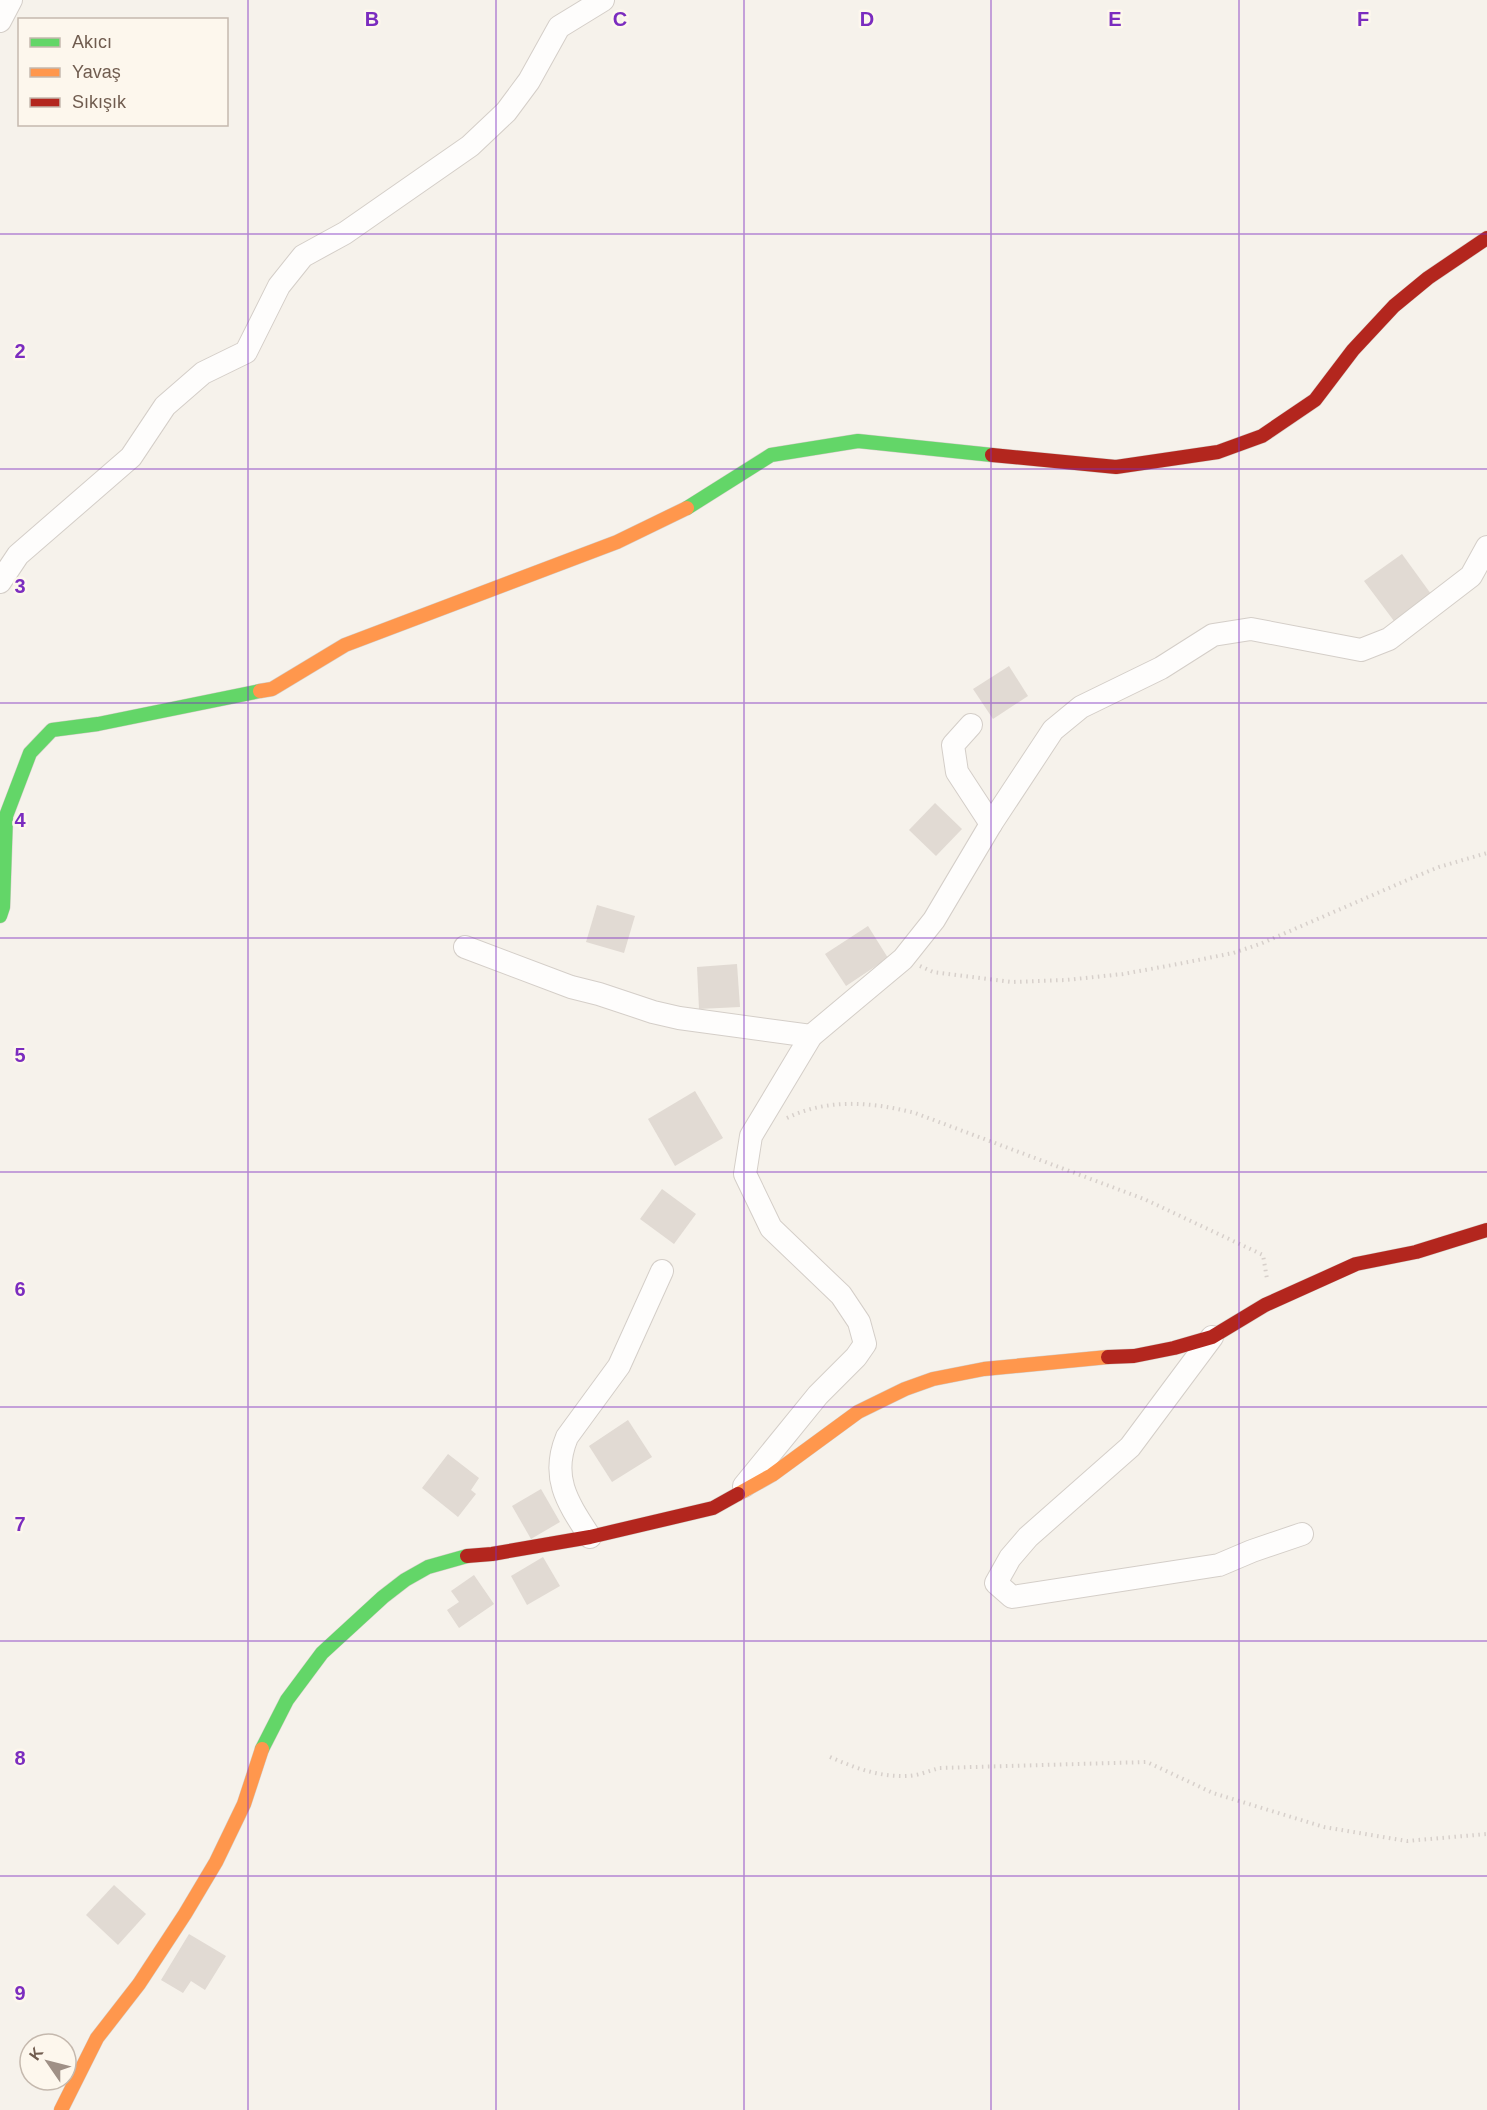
<svg xmlns="http://www.w3.org/2000/svg" width="1487" height="2110" viewBox="0 0 1487 2110" font-family="Arial,sans-serif">
<rect width="100%" height="100%" fill="#f6f2eb"/>
<g fill="#e1dad3">
<path d="M1402 554 1431 594 1394 621 1364 581Z"/>
<path d="M1009 666 1028 696 993 719 973 689Z"/>
<path d="M935 803 962 829 936 856 909 830Z"/>
<path d="M597 905 635 916 624 953 586 942Z"/>
<path d="M868 926 888 958 846 986 825 954Z"/>
<path d="M737 964 740 1007 699 1009 697 967Z"/>
<path d="M695 1091 723 1138 675 1166 648 1119Z"/>
<path d="M662 1189 696 1214 674 1244 640 1219Z"/>
<path d="M628 1420 652 1457 612 1482 589 1446Z"/>
<path d="M448 1454 479 1478 471 1490 476 1494 458 1517 422 1488Z"/>
<path d="M541 1489 560 1522 531 1539 512 1506Z"/>
<path d="M543 1557 560 1586 527 1605 511 1576Z"/>
<path d="M474 1575 494 1604 459 1628 447 1610 459 1602 451 1591Z"/>
<path d="M114 1885 146 1914 118 1945 86 1915Z"/>
<path d="M189 1934 226 1956 205 1990 191 1981 183 1993 161 1980Z"/>
</g>
<g fill="none" stroke-linecap="round" stroke-linejoin="round">
<g stroke="#d4cec8" stroke-width="24">
<g id="street">
<path d="M0 21 11 0"/>
<path d="M0 582 18 555 131 457 165 406 203 373 246 352 279 286 303 256 345 233 470 146 506 112 529 81 559 27 603 0"/>
<path d="M971 725 953 745 957 772 991 824"/>
<path d="M465 947 571 987 599 994 653 1012 679 1018 811 1036"/>
<path d="M1212 1337 1130 1447 1028 1537 1010 1558 996 1583 1012 1597 1219 1565 1252 1551 1302 1534"/>
<path d="M744 1486 818 1395 856 1357 865 1344 859 1322 841 1295 771 1228 745 1174 751 1136 811 1036 903 959 934 920 991 824 1053 730 1081 707 1161 668 1213 635 1251 629 1361 650 1389 639 1471 576 1487 547"/>
<path d="M590 1537C568 1503 550 1478 567 1437L619 1366 662 1271"/>
</g>
</g>
<g stroke="#d4cec8" stroke-width="15">
<g id="fast">
<path d="M687 508 771 455 858 441 992 455"/>
<path d="M0 916 3 907 6 816 30 753 52 730 98 724 260 691"/>
<path d="M262 1749 287 1700 322 1653 383 1597 405 1580 428 1567 467 1556"/>
</g>
</g>
<g stroke="#d4cec8" stroke-width="15">
<g id="slow">
<path d="M260 691 272 689 345 645 617 542 687 508"/>
<path d="M738 1494 772 1475 858 1412 905 1389 933 1379 984 1369 1108 1357"/>
<path d="M61 2110 97 2038 139 1984 185 1914 216 1862 244 1804 262 1749"/>
</g>
</g>
<g stroke="#d4cec8" stroke-width="15">
<g id="jam">
<path d="M992 455 1116 467 1218 452 1262 436 1315 400 1353 350 1394 306 1428 278 1487 238"/>
<path d="M1108 1357 1134 1356 1174 1348 1212 1337 1265 1305 1356 1264 1416 1252 1487 1230"/>
<path d="M467 1556 492 1554 590 1537 713 1508 738 1494"/>
</g>
</g>
<g stroke="#d7d0cb" stroke-width="4" stroke-dasharray="1.5 4.5" stroke-linecap="butt">
<path d="M920 966 933 972 1012 982 1066 980 1123 974 1178 964 1233 953 1260 944 1412 878 1439 867 1487 853"/>
<path d="M787 1118C828 1098 872 1102 915 1113L1144 1199 1263 1255 1267 1279"/>
<path d="M830 1757C855 1768 879 1777 907 1776 917 1776 929 1771 939 1768L1147 1762 1213 1793 1324 1827 1407 1841 1487 1834"/>
</g>
<use href="#street" stroke="#fefdfc" stroke-width="22"/>
<use href="#fast" stroke="#63d668" stroke-width="14"/>
<use href="#slow" stroke="#ff974d" stroke-width="14"/>
<use href="#jam" stroke="#b3261e" stroke-width="14"/>
</g>
<path fill="none" stroke="#7b2cbf" stroke-width="1.5" stroke-opacity="0.55" d="M248 0V2110M496 0V2110M744 0V2110M991 0V2110M1239 0V2110M0 234H1487M0 469H1487M0 703H1487M0 938H1487M0 1172H1487M0 1407H1487M0 1641H1487M0 1876H1487"/>
<g font-size="20" text-anchor="middle" font-weight="bold" fill="#7b2cbf" stroke="#fdf7ed" stroke-width="5" stroke-linejoin="round" paint-order="stroke">
<text x="372" y="26">B</text>
<text x="620" y="26">C</text>
<text x="867" y="26">D</text>
<text x="1115" y="26">E</text>
<text x="1363" y="26">F</text>
<text x="20" y="358">2</text>
<text x="20" y="593">3</text>
<text x="20" y="827">4</text>
<text x="20" y="1062">5</text>
<text x="20" y="1296">6</text>
<text x="20" y="1531">7</text>
<text x="20" y="1765">8</text>
<text x="20" y="2000">9</text>
</g>
<rect x="18" y="18" width="210" height="108" fill="#fdf7ed" stroke="#c5b9ae" stroke-width="1.5"/>
<rect x="30" y="38" width="30" height="9" fill="#63d668" stroke="#c5b9ae" stroke-width="1.5"/>
<text x="72" y="48" font-size="18" fill="#705c4f">Akıcı</text>
<rect x="30" y="68" width="30" height="9" fill="#ff974d" stroke="#c5b9ae" stroke-width="1.5"/>
<text x="72" y="78" font-size="18" fill="#705c4f">Yavaş</text>
<rect x="30" y="98" width="30" height="9" fill="#b3261e" stroke="#c5b9ae" stroke-width="1.5"/>
<text x="72" y="108" font-size="18" fill="#705c4f">Sıkışık</text>
<g transform="translate(48 2062) rotate(305)"><circle r="28" fill="#fdf7ed" stroke="#c5b9ae" stroke-width="1.5"/>
<path d="M0-4.5L10 22L0 15L-10 22Z" fill="#9f9086"/>
<text y="-9" font-size="16" font-weight="bold" text-anchor="middle" fill="#705c4f">K</text>
</g>
</svg>
